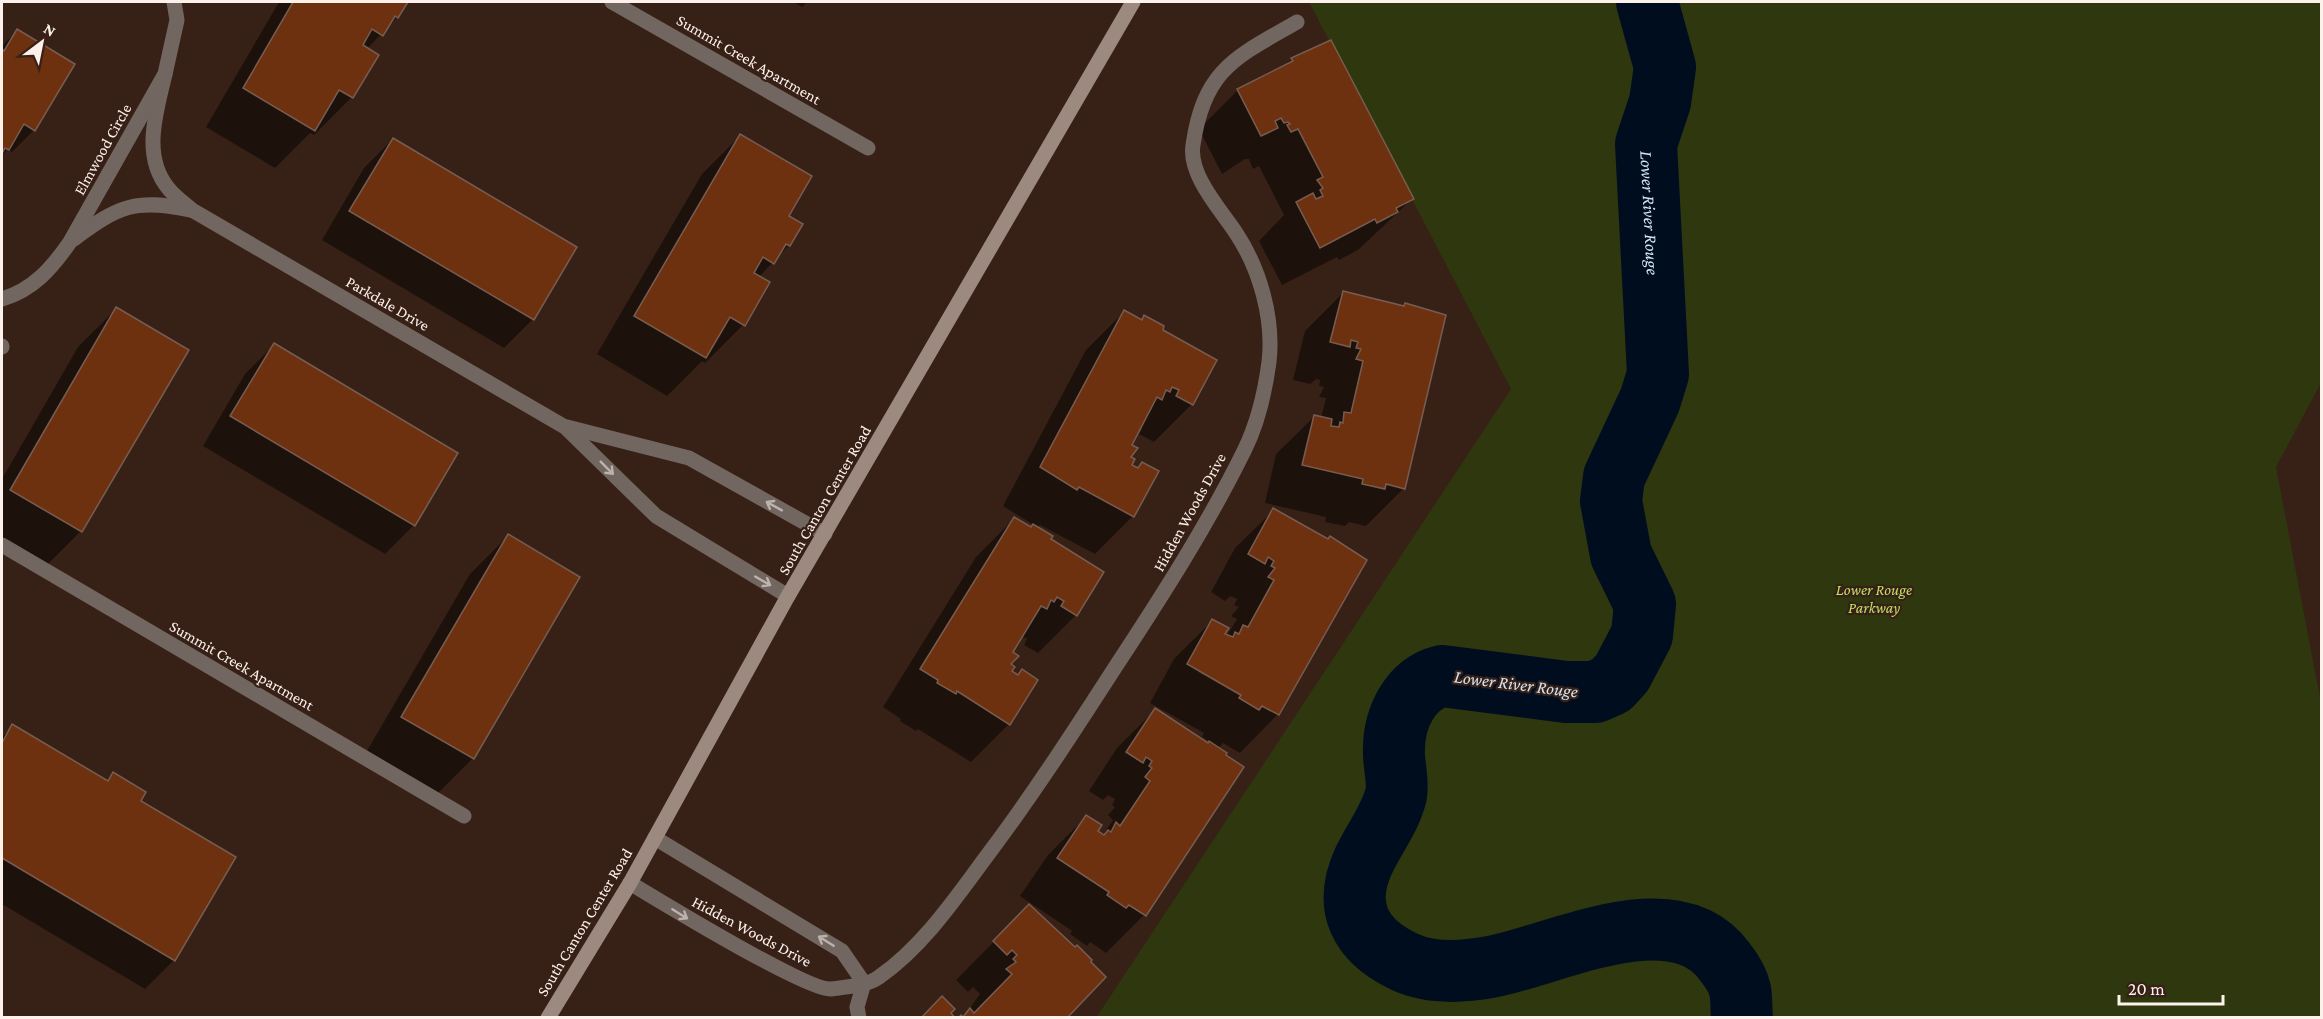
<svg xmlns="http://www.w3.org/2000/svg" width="2323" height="1019" viewBox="0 0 2323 1019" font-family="'Crimson Pro',serif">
<rect width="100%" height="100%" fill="#372117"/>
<path fill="#2e370e" d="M1309 2H2321V383L2276 467 2321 703V1017L1096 1018 1511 389Z"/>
<g fill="#0007" fill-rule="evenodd">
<path d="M279 2H407L397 17 367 49 352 97 314 135 310 133 275 168 206 127Z"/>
<path d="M793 2H807L802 7Z"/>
<path d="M17 31 34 130 12 152 7 150 2 156V46Z"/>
<path d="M1292 59 1412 199 1358 250 1339 260 1337 257 1282 285 1259 241 1284 215 1259 166 1253 169 1249 159H1245L1222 174 1199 129 1237 91 1284 67Z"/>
<path d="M740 136 787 217 789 245 759 277 743 325 705 363 702 361 667 396 597 354 702 174Z"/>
<path d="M393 139 533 319 504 348 322 240 364 168Z"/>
<path d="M1343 293 1402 307 1405 304 1404 488 1366 526 1349 522 1345 526 1325 522 1326 517 1265 503 1276 454 1315 416 1321 418 1326 398 1319 397 1324 387 1319 386 1320 380 1316 379 1310 384 1293 380 1305 331Z"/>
<path d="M116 309 81 531 43 569 2 545V479L78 347Z"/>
<path d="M1124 312 1140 321 1144 317 1161 331 1192 404 1154 442 1139 434 1142 429 1139 427 1130 445 1129 458 1130 465 1137 469 1142 463 1133 516 1095 554 1040 525 1037 528 1049 540 1076 615 1038 653 1024 645 1027 639 1021 636 1011 652 1009 665 1010 672 1017 676 1009 724 971 762 918 729 916 731 900 721 901 719 883 707 976 557 1014 519 1030 529 1034 525 1003 506 1086 350Z"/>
<path d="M274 345 414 525 385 554 203 446 245 374Z"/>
<path d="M1274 510 1328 540 1278 714 1240 753 1223 743 1218 748 1144 915 1106 953 1090 942 1087 946 1070 934 1072 931 1020 896 1048 855 1086 817 1096 831 1103 835 1113 820 1108 815 1115 807 1112 805 1115 799 1108 795 1103 800 1089 791 1117 748 1155 710 1207 745 1210 742 1202 737 1204 733 1150 703 1174 659 1212 621 1227 636 1237 619 1231 616 1239 607 1234 605 1237 599 1230 596 1225 601 1211 592 1235 548ZM1201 670 1248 697 1247 700 1198 672Z"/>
<path d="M508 536 473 758 435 796 364 756 470 574Z"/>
<path d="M13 726 106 782 113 774 139 802 174 960 145 989 2 904V737Z"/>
<path d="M1029 906 1104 977 963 1018 980 994 973 987 968 992 956 980Z"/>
</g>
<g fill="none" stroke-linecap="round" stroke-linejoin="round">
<path stroke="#000d1f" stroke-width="62" id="s1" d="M1647 2 1665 67 1660 102 1646 144 1658 374 1650 400 1614 477 1611 501 1621 555 1645 604 1642 635 1622 673 1611 685 1595 692H1566L1442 676C1410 684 1394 718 1394 749 1393 764 1399 780 1396 795 1390 819 1375 837 1364 860 1342 907 1360 941 1405 962 1431 974 1463 972 1490 967 1556 955 1674 892 1725 962 1732 971 1738 980 1740 990 1742 999 1741 1009 1742 1018"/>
</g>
<g fill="#6e3110" stroke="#775d51" stroke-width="1.5">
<path d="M293 2H408L398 18 395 16 383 36 372 29 363 45 379 55 353 98 339 90 315 131 243 88Z"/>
<path d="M17 29 75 64 35 131 24 124 9 150 5 148 2 154V49L4 51Z"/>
<path d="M1331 40 1414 199 1396 208 1398 212 1377 223 1375 219 1320 248 1296 202 1313 193 1316 199 1323 196 1320 190 1323 188 1317 180 1323 177 1298 129 1291 132 1287 125 1290 124 1288 122 1284 123 1281 118 1275 121 1278 128 1261 136 1237 89 1293 61 1291 58Z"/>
<path d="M740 134 812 176 789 216 803 224 790 246 786 244 774 264 763 257 754 273 770 282 745 326 730 317 706 358 634 316Z"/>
<path d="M393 138 577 247 534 320 349 211Z"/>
<path d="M1343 291 1404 306 1405 303 1446 315 1405 489 1386 484 1385 489 1362 484 1363 479 1302 465 1314 415 1332 419 1331 426 1339 427 1340 422 1343 423 1344 412 1351 413 1363 361 1356 359 1361 349 1356 348 1358 342 1351 340 1350 347 1330 342Z"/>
<path d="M116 307 189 350 82 532 10 490Z"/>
<path d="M1124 310 1142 320 1144 315 1164 326 1163 330 1217 360 1193 405 1176 396 1179 390 1172 387 1170 392 1166 390 1162 400 1157 397 1132 445 1138 448 1131 457 1135 459 1132 465 1138 468 1142 462 1159 471 1134 517 1079 487 1077 490 1040 467Z"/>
<path d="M274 343 458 453 415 526 230 416Z"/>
<path d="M1273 508 1328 539 1330 536 1367 560 1279 715 1262 706 1259 710 1239 698 1241 695 1187 664 1212 619 1229 628 1225 634 1233 637 1235 632 1239 634 1243 625 1248 627 1274 580 1268 577 1275 568 1271 566 1274 561 1268 557 1265 564 1248 554Z"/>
<path d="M1014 517 1031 527 1033 524 1053 536 1051 539 1104 572 1077 616 1061 606 1064 601 1057 597 1054 602 1051 600 1047 609 1041 606 1013 652 1019 656 1011 664 1015 667 1012 671 1018 675 1022 669 1038 680 1010 725 957 691 956 694 937 683 938 680 920 669Z"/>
<path d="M508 534 580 577 474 759 401 717Z"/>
<path d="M1155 708 1208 743 1209 741 1227 753 1226 755 1244 767 1146 916 1129 905 1126 908 1107 895 1109 892 1057 858 1086 815 1102 825 1098 831 1104 835 1108 830 1111 832 1116 822 1120 826 1150 781 1145 777 1152 768 1149 766 1152 761 1146 757 1143 763 1126 752Z"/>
<path d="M12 724 108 781 113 772 146 792 141 801 236 857 175 961 2 858V743Z"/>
<path d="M1029 904 1075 947 1077 945 1092 960 1091 962 1106 977 1067 1018H958L961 1015 963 1017 970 1008 974 1013 1012 974 1006 969 1016 962 1013 959 1017 955 1012 950 1007 955 993 941Z"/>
<path d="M942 996 955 1009 951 1013 955 1018H921Z"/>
</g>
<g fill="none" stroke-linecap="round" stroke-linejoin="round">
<path stroke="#726661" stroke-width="15" d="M859 1018 857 1007 864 983"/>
<g stroke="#726661" stroke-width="15">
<path d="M612 2 868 148"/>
<path d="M165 74C157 110 141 155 168 188 174 196 184 203 192 210L565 427 656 516 788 596"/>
<path d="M74 239C118 206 136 198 190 210"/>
<path d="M2 299C33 290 52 268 70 242L165 74 177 20 174 2"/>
<path d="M2 346V347"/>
<path d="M567 427 689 458 825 534"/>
<path d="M2 545 464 816"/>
<path d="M655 838 842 951 864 983"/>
<path d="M630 883C658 900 809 992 831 989 846 987 867 986 879 977 925 945 959 893 992 849 1036 790 1076 728 1116 666 1162 596 1207 526 1244 451 1258 423 1265 392 1269 362 1274 319 1260 269 1236 233 1221 210 1188 175 1193 145 1204 69 1236 57 1297 22"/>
</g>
<path stroke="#9c8a81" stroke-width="15" d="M548 1018 630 883 788 596 1133 2"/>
</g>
<defs><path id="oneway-shaft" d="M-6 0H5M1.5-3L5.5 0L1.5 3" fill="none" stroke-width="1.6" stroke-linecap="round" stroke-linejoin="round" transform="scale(1.5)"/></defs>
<g stroke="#beb2ad">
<use href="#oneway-shaft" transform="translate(607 468) rotate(45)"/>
<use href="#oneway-shaft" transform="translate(774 506) rotate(-151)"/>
<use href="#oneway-shaft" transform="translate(763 581) rotate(30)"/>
<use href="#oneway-shaft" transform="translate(680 914) rotate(32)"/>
<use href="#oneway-shaft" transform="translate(826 941) rotate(-148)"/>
</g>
<g text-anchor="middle" stroke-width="4.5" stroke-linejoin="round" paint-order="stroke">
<g font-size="16" fill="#fdf1eb" stroke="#372117">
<text transform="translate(749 59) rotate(30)" y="6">Summit Creek Apartment</text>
<text transform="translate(102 149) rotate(-61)" y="6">Elmwood Circle</text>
<text transform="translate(388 303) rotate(30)" y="6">Parkdale Drive</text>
<text transform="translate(824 500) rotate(-60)" y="6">South Canton Center Road</text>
<text transform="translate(1189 512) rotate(-61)" y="6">Hidden Woods Drive</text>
<text transform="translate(242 665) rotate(30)" y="6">Summit Creek Apartment</text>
<text transform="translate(584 922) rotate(-59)" y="6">South Canton Center Road</text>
<text transform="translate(752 931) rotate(28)" y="6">Hidden Woods Drive</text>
</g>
<g font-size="16" font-style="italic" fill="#c3df65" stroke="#372117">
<text x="1874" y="595">Lower Rouge<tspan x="1874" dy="18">Parkway</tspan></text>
</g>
<g font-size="18" font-style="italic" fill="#d1e4f4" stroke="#372117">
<text dy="6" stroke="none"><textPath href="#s1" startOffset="216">Lower River Rouge</textPath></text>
<text transform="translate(1516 684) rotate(7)" y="6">Lower River Rouge</text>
</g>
</g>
<rect width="2323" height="1019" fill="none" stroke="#fdf1eb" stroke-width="6"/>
<g transform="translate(42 42) rotate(32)" stroke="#372117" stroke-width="4.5" paint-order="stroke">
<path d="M0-4.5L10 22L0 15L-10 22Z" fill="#fdf1eb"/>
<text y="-9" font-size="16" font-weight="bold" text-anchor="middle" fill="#fdf1eb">N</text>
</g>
<path d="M2119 995v9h104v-9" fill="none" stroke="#fdf1eb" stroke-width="3"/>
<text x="2128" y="995" font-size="18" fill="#fdf1eb" stroke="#372117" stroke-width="4.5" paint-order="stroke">20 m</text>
</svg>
